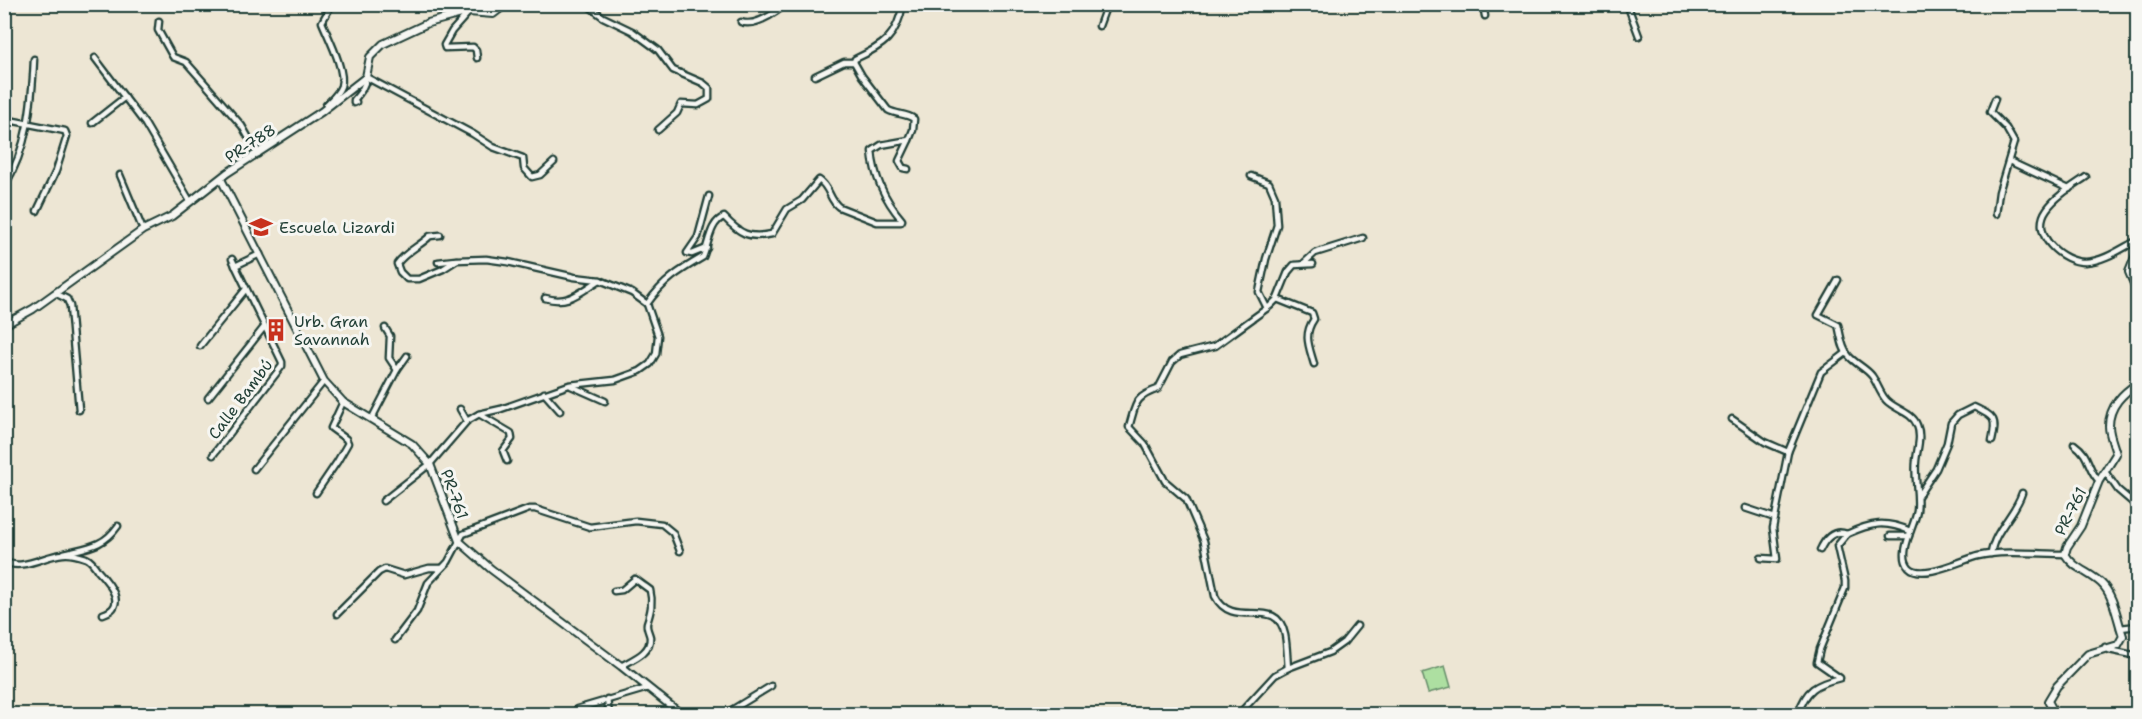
<svg xmlns="http://www.w3.org/2000/svg" width="2142" height="719" viewBox="0 0 2142 719" font-family="'Shantell Sans',sans-serif">
<rect width="100%" height="100%" fill="#ede6d4"/>
<filter id="ink" filterUnits="userSpaceOnUse"><feTurbulence type="fractalNoise" baseFrequency=".0167" numOctaves="2"/><feDisplacementMap in="SourceGraphic" scale="12" xChannelSelector="R" yChannelSelector="G"/><feConvolveMatrix kernelMatrix="1 2 1 2 8 2 1 2 1" color-interpolation-filters="sRGB"/></filter>
<g filter="url(#ink)">
<path fill="#addfa1" stroke="#668e6a" stroke-width="1.5" d="M1445 666 1451 687 1428 693 1422 673Z"/>
<g fill="none" stroke-linecap="round" stroke-linejoin="round">
<g stroke="#1f3d34" stroke-width="9">
<g id="street">
<path d="M586 4 603 17 632 31 658 50 673 70 703 83 709 88V99L698 105 681 104 677 113 658 130"/>
<path d="M1627 4 1639 36"/>
<path d="M469 12 452 31 444 45 445 48 473 47 476 50 477 58"/>
<path d="M1485 16 1484 10 1488 4"/>
<path d="M159 21 158 30 173 57 186 62 208 87 242 126 258 154"/>
<path d="M741 22C755 27 775 13 786 4"/>
<path d="M1099 26 1107 4"/>
<path d="M95 58 145 124 190 201"/>
<path d="M815 76 844 62H854"/>
<path d="M1995 99 1990 112 2006 128 2014 142 1999 192 1996 214"/>
<path d="M356 102 354 103V100C360 93 365 87 366 77L473 134 493 147 523 158 524 168 532 177 540 175 554 162"/>
<path d="M326 105C332 99 338 94 341 86 346 71 328 37 322 22L332 4"/>
<path d="M4 119 65 131 67 136 56 171 37 211"/>
<path d="M92 123 125 97"/>
<path d="M2009 161 2069 189"/>
<path d="M908 169 903 168 899 161 909 140"/>
<path d="M120 175 143 230"/>
<path d="M1251 176 1269 183 1275 197 1277 225 1266 259 1259 292 1267 308"/>
<path d="M2086 177C2073 186 2056 196 2047 209 2029 234 2062 263 2086 262 2105 261 2122 248 2138 240"/>
<path d="M4 187C28 148 32 104 34 59"/>
<path d="M440 235 430 236C420 246 405 252 397 264L400 272 407 279H419L443 269 457 260 486 259 508 262 574 277 600 280 632 293 647 304"/>
<path d="M707 248 692 254 687 253 698 237 709 196"/>
<path d="M438 262 456 260"/>
<path d="M1304 263 1315 253 1363 238"/>
<path d="M235 266 260 254"/>
<path d="M1838 280 1818 315 1838 325C1841 335 1841 347 1848 355 1854 363 1866 368 1872 376 1877 383 1880 393 1886 400 1894 409 1912 412 1917 425 1922 437 1917 449 1916 461 1914 478 1919 494 1917 511 1915 525 1897 554 1909 567 1922 581 1964 559 1978 556 2004 550 2038 554 2065 554"/>
<path d="M55 293 67 299 70 306 79 410"/>
<path d="M545 298C569 305 580 292 600 280"/>
<path d="M1277 299 1312 313 1314 319C1303 335 1309 346 1314 364"/>
<path d="M385 328 390 336 389 358 397 370"/>
<path d="M200 346 246 289"/>
<path d="M571 386 605 401"/>
<path d="M544 393 560 411"/>
<path d="M208 398 265 326"/>
<path d="M460 409 467 421"/>
<path d="M479 414 511 433 512 439 503 451 507 461"/>
<path d="M372 418 397 370 407 356"/>
<path d="M1732 419 1765 442 1788 452"/>
<path d="M2074 444C2091 456 2086 467 2099 481"/>
<path d="M213 455 282 366V362L232 259"/>
<path d="M254 469 324 381"/>
<path d="M2106 473 2118 490 2138 507"/>
<path d="M316 493 337 462 348 443 346 439 331 428 343 402"/>
<path d="M1918 496 1936 469 1947 443 1951 423 1958 415 1974 407C1995 417 1997 418 1992 441"/>
<path d="M383 501 430 464 467 421 479 414 501 409 569 385 615 380 640 371 650 364 656 354 658 336 647 304C664 280 679 271 703 257 709 243 710 222 724 217 740 234 749 239 772 234L787 209 802 200 819 180C830 187 829 200 839 207L877 222H901L902 220C885 200 874 177 872 151L881 145 909 140 913 130 914 119C906 113 897 115 888 110L862 76 854 62 855 59C883 46 897 37 903 4"/>
<path d="M1745 508 1775 518"/>
<path d="M1890 536H1909"/>
<path d="M1820 550C1825 539 1833 529 1847 534 1871 523 1885 520 1910 531"/>
<path d="M64 553C88 547 103 547 118 526"/>
<path d="M1991 554C1994 530 2015 515 2022 493"/>
<path d="M1761 558 1777 559 1773 528 1788 452 1821 372 1846 353"/>
<path d="M4 561C21 572 45 555 63 554 69 553 80 556 86 558 91 560 95 566 98 571 110 584 128 606 103 614"/>
<path d="M614 591 622 590 635 579 650 590C653 602 651 611 647 623 646 628 649 632 650 637 651 653 633 659 621 666"/>
<path d="M337 614 379 572 385 569 404 575 429 568H441"/>
<path d="M2120 628 2138 626"/>
<path d="M395 640 417 611 428 583 448 562 463 534 529 509H535L590 527 636 521 662 524 673 533 680 551"/>
<path d="M2105 647 2109 650 2138 656"/>
<path d="M1288 668C1287 657 1287 645 1285 635 1277 593 1233 632 1215 596L1204 541 1186 499 1165 481 1145 444 1129 427C1136 404 1134 397 1158 389L1172 362 1180 355 1215 346 1270 306 1277 299 1288 272 1294 265 1313 264"/>
<path d="M607 699 609 714"/>
<path d="M579 714 577 709 648 688"/>
<path d="M725 714 771 686"/>
<path d="M1239 714 1275 675 1288 668 1330 652 1344 642 1357 626"/>
<path d="M1798 714C1806 689 1816 684 1840 678L1817 662 1820 649 1845 588V581L1837 546 1847 534"/>
</g>
</g>
<g stroke="#1f3d34" stroke-width="10">
<g id="secondary">
<path d="M221 179 324 381 343 402 412 444 430 464 459 541 491 569 621 666 681 714"/>
<path d="M2138 250 2129 272 2138 293"/>
<path d="M4 325 33 309 143 230 172 216 227 173 321 112 366 77 370 57 383 44 428 23 469 12 493 14 506 4"/>
<path d="M2055 714 2048 701 2057 686 2088 654 2118 645 2123 636C2117 619 2114 595 2101 583 2089 572 2073 568 2065 554L2067 547 2081 526 2099 481 2116 454C2114 445 2109 435 2109 426 2109 406 2123 393 2138 383"/>
</g>
</g>
<use href="#street" stroke="#f6f6f2" stroke-width="4.5"/>
<use href="#secondary" stroke="#f6f6f2" stroke-width="6"/>
</g>
</g>
<defs>
<g id="school-bare" transform="scale(1.8)"><path d="M0-5L7-2L0 1L-7-2ZM-4 1L0 2.5L4 1V4Q0 6-4 4Z" fill="#c8321e" stroke="#f6f6f2" stroke-width="2.5" paint-order="stroke"/></g>
<g id="building-bare" transform="scale(1.8)"><path d="M-4-6H4V6H1V3H-1V6H-4ZM-2.5-4.3h1.7v1.8h-1.7ZM.8-4.3h1.7v1.8H.8ZM-2.5-1h1.7V.8h-1.7ZM.8-1h1.7V.8H.8Z" fill="#c8321e" stroke="#f6f6f2" stroke-width="2.5" paint-order="stroke"/></g>
</defs>
<g fill-rule="evenodd">
<use href="#school-bare" x="261" y="227"/>
<use href="#building-bare" x="276" y="330"/>
</g>
<g text-anchor="middle" stroke-width="6" stroke-linejoin="round" paint-order="stroke">
<g font-size="16" fill="#1f3d34" stroke="#f6f6f2">
<text transform="translate(250 143) rotate(-33)" y="6">PR-788</text>
<text transform="translate(240 399) rotate(-53)" y="6">Calle Bambú</text>
<text transform="translate(455 494) rotate(70)" y="6">PR-761</text>
<text transform="translate(2070 511) rotate(-63)" y="6">PR-761</text>
</g>
<g font-size="16" fill="#1f3d34" stroke="#f6f6f2" text-anchor="start">
<text x="279" y="233">Escuela Lizardi</text>
<text x="294" y="327">Urb. Gran<tspan x="294" dy="18">Savannah</tspan></text>
</g>
</g>
<rect width="2142" height="719" fill="none" stroke="#f6f6f2" stroke-width="24"/>
<rect x="12" y="12" width="2118" height="695" fill="none" stroke="#1f3d34" stroke-width="2" filter="url(#ink)"/>
</svg>
